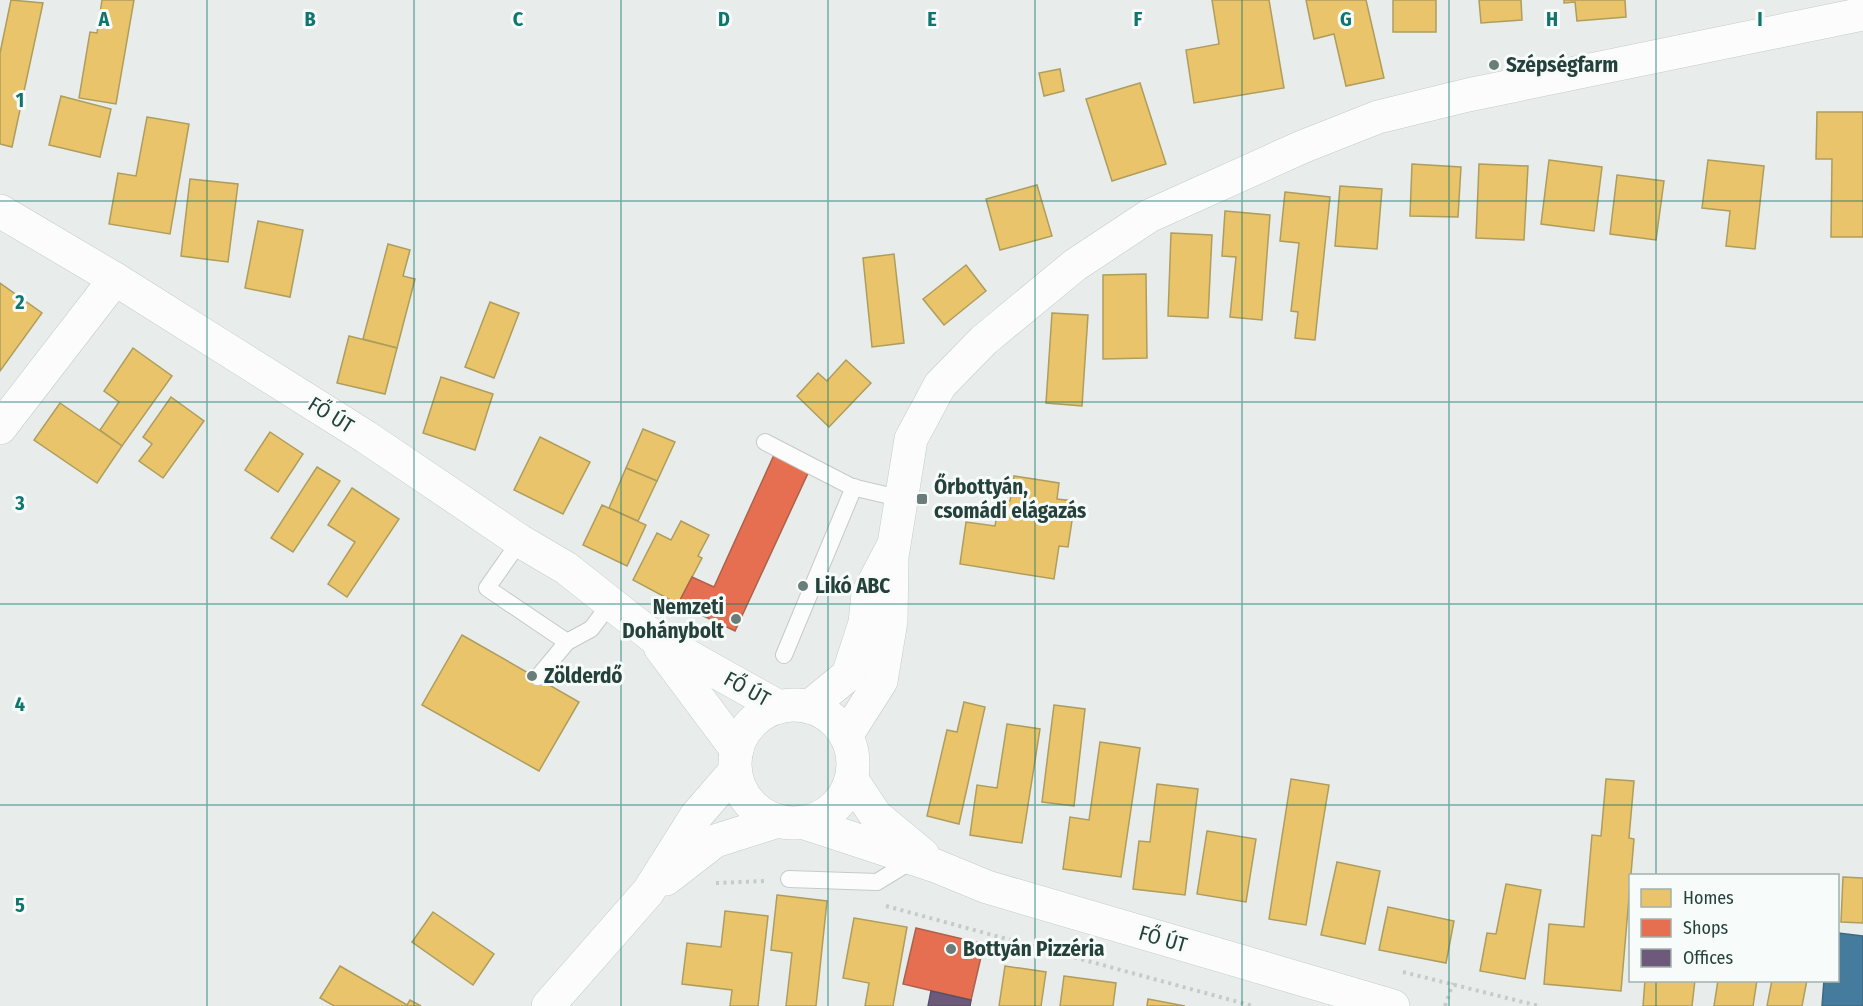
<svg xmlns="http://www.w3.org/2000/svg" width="1863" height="1006" viewBox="0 0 1863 1006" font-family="'Fira Sans Condensed',sans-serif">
<rect width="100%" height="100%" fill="#e8edeb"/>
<g fill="#e9c46a" stroke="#ae9d5c" stroke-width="1.5">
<path d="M11 0 43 3 12 147 0 144V53Z"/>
<path d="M102 0H134L116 104 79 98 90 32 97 33Z"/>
<path d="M1212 0H1269L1284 88 1194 103 1186 50 1219 44Z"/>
<path d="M1306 0H1366L1384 78 1346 86 1334 34 1314 39Z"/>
<rect x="1393" y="0" width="43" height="32"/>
<path d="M1479 0H1521L1522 20 1481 23Z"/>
<path d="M1564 0H1625L1626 17 1577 21 1575 2 1564 3Z"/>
<path d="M1060 69 1064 91 1044 96 1039 73Z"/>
<path d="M1140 83 1166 164 1112 181 1086 99Z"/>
<path d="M61 96 111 109 100 157 49 145Z"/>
<path d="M1817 112H1863V237H1831L1832 159H1816Z"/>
<path d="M147 117 189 124 170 234 109 224 118 173 136 176Z"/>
<path d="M1549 160 1602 167 1594 231 1541 224Z"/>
<path d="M1708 160 1764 166 1755 249 1726 246 1730 211 1702 208Z"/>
<path d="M1412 164 1461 167 1458 217 1410 216Z"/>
<path d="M1479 164 1528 166 1524 240 1476 238Z"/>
<path d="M1617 175 1664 181 1656 240 1610 234Z"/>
<path d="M190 179 238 184 228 262 181 256Z"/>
<path d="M1037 185 1052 236 1000 250 986 199Z"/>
<path d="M1340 186 1382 189 1377 249 1335 246Z"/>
<path d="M1285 192 1330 197 1315 340 1295 338 1298 312 1291 311 1299 243 1280 241Z"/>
<path d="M1225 211 1270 215 1262 320 1230 317 1236 257 1222 256Z"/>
<path d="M258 221 303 230 290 297 245 288Z"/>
<path d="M1171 233 1212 235 1208 318 1168 316Z"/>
<path d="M388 244 410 250 403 276 415 279 397 348 363 339Z"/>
<path d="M894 254 904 343 872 347 863 258Z"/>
<path d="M966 265 986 291 944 325 923 299Z"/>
<path d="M1146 274 1147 358 1103 359V275Z"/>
<path d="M0 283 42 313 0 371Z"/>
<path d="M490 302 519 313 494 378 465 367Z"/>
<path d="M1052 313 1088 315 1082 406 1046 403Z"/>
<path d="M349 336 397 348 385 394 337 383Z"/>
<path d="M133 348 172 376 122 446 100 430 119 402 104 391Z"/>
<path d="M846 360 871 383 829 427 797 396 818 373 827 381Z"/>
<path d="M441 377 493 394 475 450 423 433Z"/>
<path d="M171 397 204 421 163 478 139 461 152 444 143 437Z"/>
<path d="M60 403 122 446 97 483 34 440Z"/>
<path d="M643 429 675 442 657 481 626 468Z"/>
<path d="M270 432 303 454 278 492 245 470Z"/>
<path d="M540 437 590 462 563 514 514 490Z"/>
<path d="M317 467 340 481 293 552 271 538Z"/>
<path d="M626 468 657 481 638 521 609 508Z"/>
<path d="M1014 476 1059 483 1057 499 1075 501 1068 547 1059 546 1054 579 960 564 966 522 995 526 999 500 1010 501Z"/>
<path d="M352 488 399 519 347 597 328 584 355 542 328 525Z"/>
<path d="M602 505 646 525 627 566 583 545Z"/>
<path d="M681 521 709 535 698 556 702 558 678 604 633 580 657 533 671 540Z"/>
<path d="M462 635 579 702 539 771 422 705Z"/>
<path d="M964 702 985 707 959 824 927 816 947 730 957 732Z"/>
<path d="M1054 705 1085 709 1074 806 1042 802Z"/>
<path d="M1007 724 1040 729 1022 843 970 835 977 785 997 788Z"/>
<path d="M1100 742 1140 748 1121 877 1063 869 1070 817 1089 820Z"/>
<path d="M1291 779 1329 785 1306 925 1269 919Z"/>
<path d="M1606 779 1634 781 1629 838 1634 839 1621 991 1544 984 1549 924 1584 927 1592 835 1601 836Z"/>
<path d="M1157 784 1198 789 1185 895 1133 889 1139 841 1150 842Z"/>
<path d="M1207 831 1256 839 1246 902 1197 894Z"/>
<path d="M1337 862 1380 871 1365 944 1321 935Z"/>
<path d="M1843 877 1863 878V923L1841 922Z"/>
<path d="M1506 884 1541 890 1525 979 1480 971 1487 933 1496 934Z"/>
<path d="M777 895 827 901 816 1006H786L792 953 771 950Z"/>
<path d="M1388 907 1454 921 1446 963 1379 950Z"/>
<path d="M725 911 768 916 758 1006H730L732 990 682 984 687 943 721 947Z"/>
<path d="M433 912 494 954 473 985 412 942Z"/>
<path d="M854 918 907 927 893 1006H865L869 983 843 978Z"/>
<path d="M340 966 407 1005 410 1000 421 1006H334L320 998Z"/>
<path d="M1005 966 1046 972 1041 1006H999Z"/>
<path d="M1064 976 1116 983 1113 1006H1060Z"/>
<path d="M1645 980H1695L1692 1006H1643Z"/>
<path d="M1718 980H1757L1753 1006H1714Z"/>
<path d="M1772 980H1807L1802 1006H1767Z"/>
<path d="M1148 999 1185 1006H1147Z"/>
</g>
<g fill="#e76f51" stroke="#ac624a" stroke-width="1.5">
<path d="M774 455 809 471 735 631 678 604 692 577 714 587Z"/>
<path d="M916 928 984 944 971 1000 903 984Z"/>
</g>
<path fill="#6d597a" stroke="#575267" stroke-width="1.5" d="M931 991 971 1000 970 1006H928Z"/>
<path fill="#457b9d" stroke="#3b6a7f" stroke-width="1.5" d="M1838 933 1863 936V1006H1822L1824 980H1838Z"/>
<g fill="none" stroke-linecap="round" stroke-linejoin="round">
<g stroke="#c5cac8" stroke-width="18">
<g id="lane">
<path d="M765 442 852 487 903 499"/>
<path d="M520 541 487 588 567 642"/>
<path d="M784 655 854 487"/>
<path d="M538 677 567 642 591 629 610 604"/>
<path d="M789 879 877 882 913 860"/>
</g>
</g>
<g stroke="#c5cac8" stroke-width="34">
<path id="street" d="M0 428 115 279"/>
</g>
<g stroke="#c3cbc8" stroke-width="34">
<g id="secondary">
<path d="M0 211 115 279 366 437 520 541 566 568 652 636 779 707"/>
<path d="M660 647 737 750"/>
<circle cx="794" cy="764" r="59"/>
<path d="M809 707 848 675 865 623 868 594 891 550"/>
<path d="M846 736 881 681 891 621 892 557 911 439 940 385 984 340 1075 265 1149 216 1302 147 1378 117 1468 95 1863 14"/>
<path d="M852 780 876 816 923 855"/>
<path d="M802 822 936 866 987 887 1393 1006"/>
<path d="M666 879 715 841 778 821"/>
<path d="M548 1006 648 892 696 816 735 771"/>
</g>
</g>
<g stroke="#c3ccca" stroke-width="4" stroke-dasharray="3 4.5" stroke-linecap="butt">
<path d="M716 883 765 881"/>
<path d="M886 906 1253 1006"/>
<path d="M1403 972 1539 1006"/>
<path d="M1445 1006 1453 983"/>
</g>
<use href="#lane" stroke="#fcfcfc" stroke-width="16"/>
<use href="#street" stroke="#fcfcfc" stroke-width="33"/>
<use href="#secondary" stroke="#fcfcfc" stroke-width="33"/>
</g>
<path fill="none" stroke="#0f766e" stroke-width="1.5" stroke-opacity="0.55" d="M207 0V1006M414 0V1006M621 0V1006M828 0V1006M1035 0V1006M1242 0V1006M1449 0V1006M1656 0V876M0 201H1863M0 402H1863M0 604H1863M0 805H1863M1656 980V1006"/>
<g fill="#697e78" stroke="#f7fbf9" stroke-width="2">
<circle cx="1494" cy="65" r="6"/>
<rect x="916" y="493" width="12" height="12" rx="3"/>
<circle cx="803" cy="586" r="6"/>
<circle cx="736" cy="619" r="6"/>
<circle cx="532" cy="676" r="6"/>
<circle cx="951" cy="949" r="6"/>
</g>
<g text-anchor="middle" stroke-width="6" stroke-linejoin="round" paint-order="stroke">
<g font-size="21" font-weight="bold" fill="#24423a" stroke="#f7fbf9" text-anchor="start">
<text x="1506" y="72">Szépségfarm</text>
<text x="934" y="494">Őrbottyán,<tspan x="934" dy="24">csomádi elágazás</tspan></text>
<text x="815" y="593">Likó ABC</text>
<text x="724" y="614" text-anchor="end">Nemzeti<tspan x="724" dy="24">Dohánybolt</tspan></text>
<text x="544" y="683">Zölderdő</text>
<text x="963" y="956">Bottyán Pizzéria</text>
</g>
<g font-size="21" fill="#24423a" stroke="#f7fbf9">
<text transform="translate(331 415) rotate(32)" y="7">FŐ ÚT</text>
<text transform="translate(747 689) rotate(29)" y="7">FŐ ÚT</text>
<text transform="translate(1163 939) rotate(16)" y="7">FŐ ÚT</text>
</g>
</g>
<g font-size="20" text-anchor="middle" font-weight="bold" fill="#0f766e" stroke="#f7fbf9" stroke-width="6" stroke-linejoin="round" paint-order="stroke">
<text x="104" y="26">A</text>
<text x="310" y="26">B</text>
<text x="518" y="26">C</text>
<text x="724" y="26">D</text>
<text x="932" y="26">E</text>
<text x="1138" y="26">F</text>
<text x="1346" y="26">G</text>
<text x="1552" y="26">H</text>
<text x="1760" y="26">I</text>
<text x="20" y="107">1</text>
<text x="20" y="309">2</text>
<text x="20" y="510">3</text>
<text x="20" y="711">4</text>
<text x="20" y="912">5</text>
</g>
<rect x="1629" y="874" width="210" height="108" fill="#f7fbf9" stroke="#a3b1ad" stroke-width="1.5"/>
<rect x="1641" y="889" width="30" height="18" fill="#e9c46a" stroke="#a3b1ad" stroke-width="1.5"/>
<text x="1683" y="904" font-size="18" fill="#24423a">Homes</text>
<rect x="1641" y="919" width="30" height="18" fill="#e76f51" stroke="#a3b1ad" stroke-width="1.5"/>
<text x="1683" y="934" font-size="18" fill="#24423a">Shops</text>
<rect x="1641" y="949" width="30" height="18" fill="#6d597a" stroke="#a3b1ad" stroke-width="1.5"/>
<text x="1683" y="964" font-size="18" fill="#24423a">Offices</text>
</svg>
